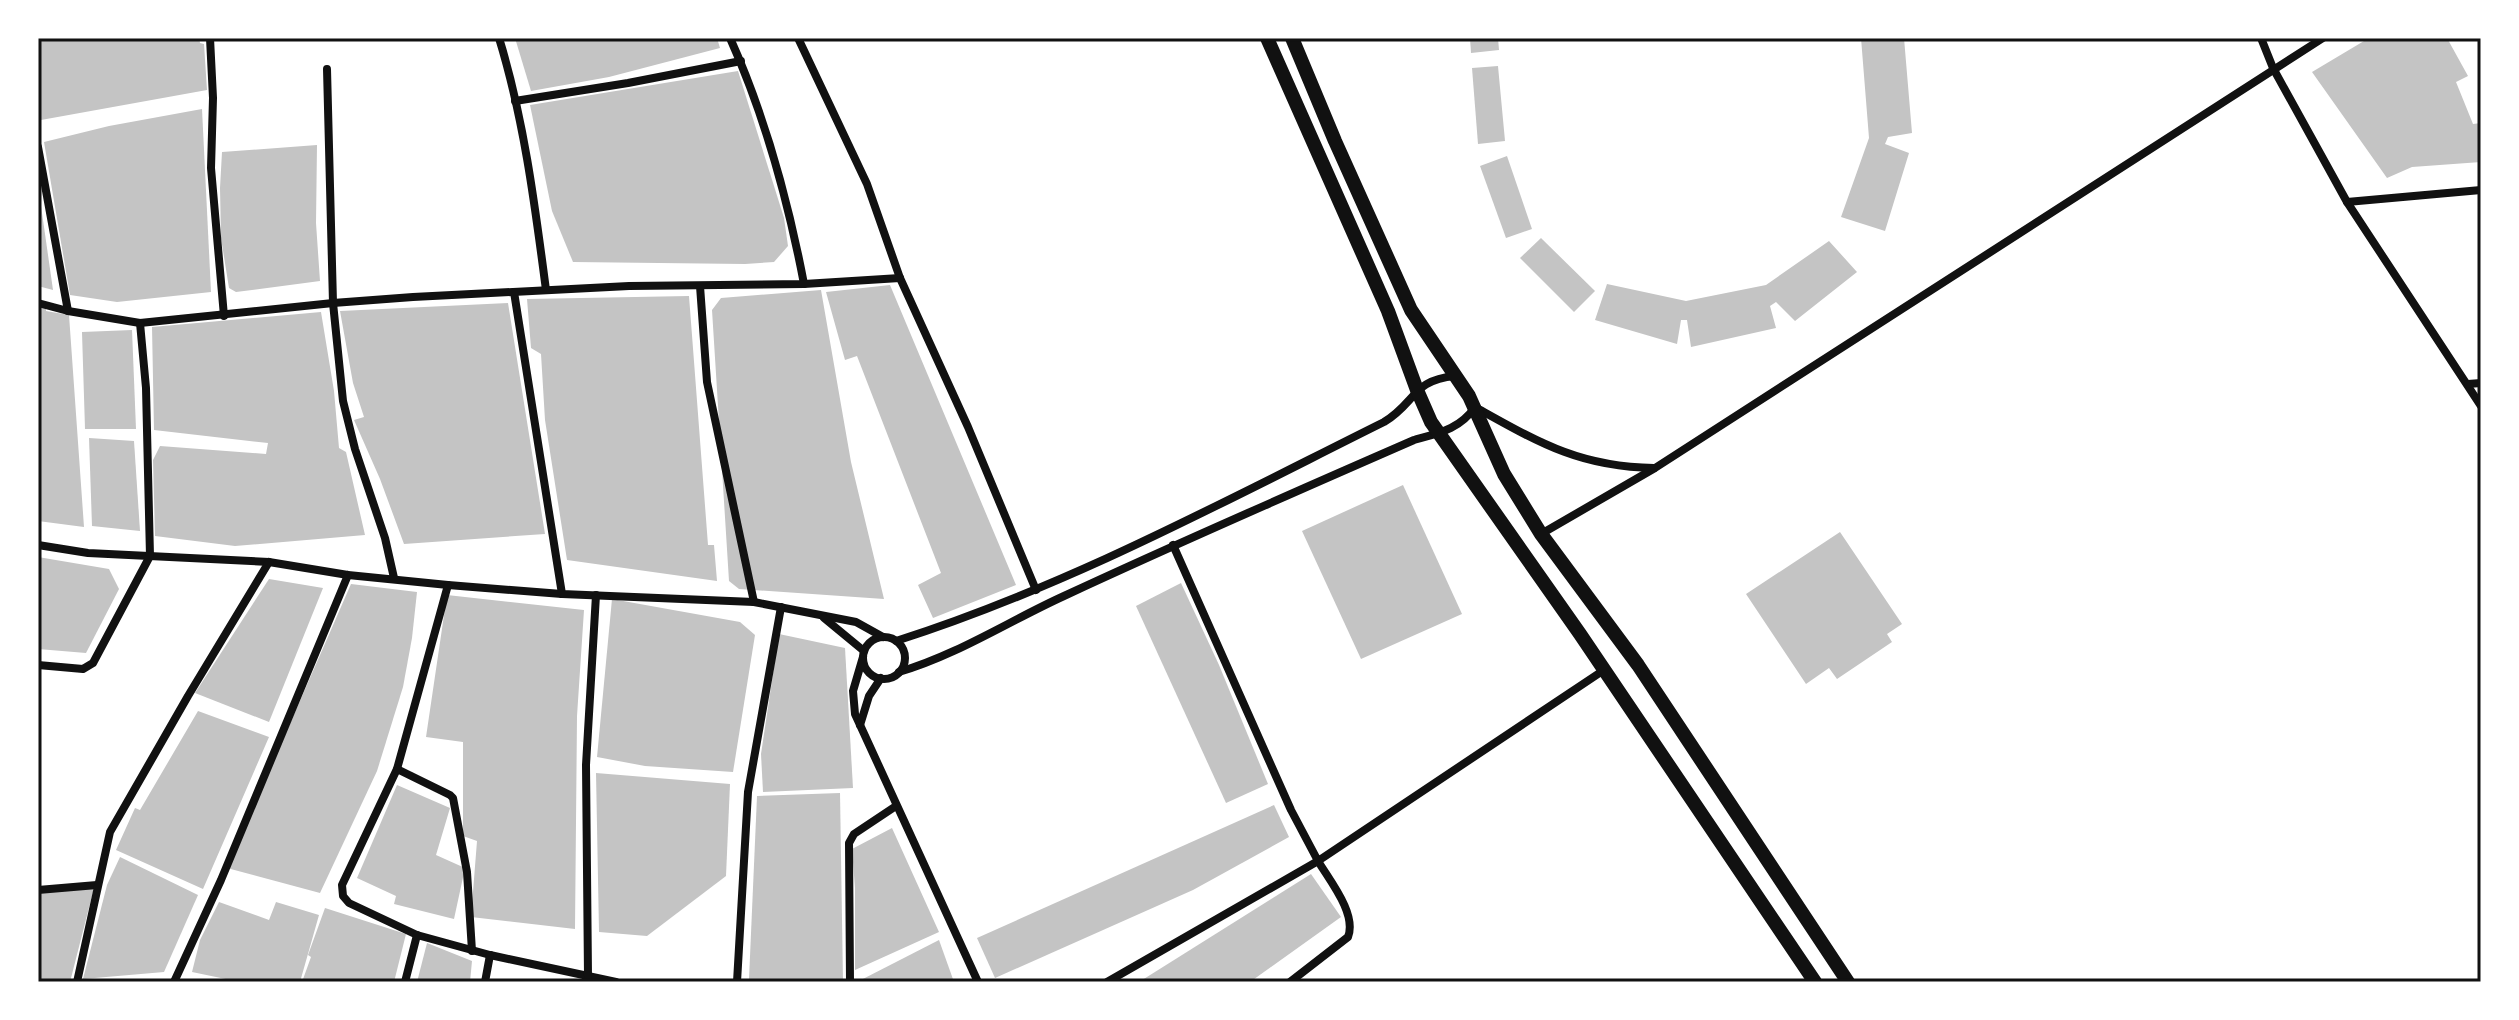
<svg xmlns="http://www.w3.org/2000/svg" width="2519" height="1020" viewBox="0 0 2519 1020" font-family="Jost,sans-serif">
<rect width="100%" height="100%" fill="#fff"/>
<g fill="#c4c4c4">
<path d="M38 38H199L200 43 204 44 207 90 41 120 38 106Z"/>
<path d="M515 38H717L720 48 609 77 531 91Z"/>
<path d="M1470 38H1498L1499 50 1471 53Z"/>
<path d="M1861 38H1904L1912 133 1888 137 1885 144 1909 153 1885 231 1841 217 1869 138Z"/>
<path d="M2369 38H2447L2468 76 2456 82 2473 124 2481 123V162L2412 167 2387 178 2312 72Z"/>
<path d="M1498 66 1505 141 1478 144 1472 68Z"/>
<path d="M738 71 784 218 788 246 774 262 745 264 573 262 552 211 530 105Z"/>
<path d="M202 109 211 292 117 302 70 295 44 142 109 126Z"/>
<path d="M317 145 316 223 320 281 236 292 229 288 221 238 220 188 222 152Z"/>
<path d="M1507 156 1532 229 1506 238 1480 166Z"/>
<path d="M38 199H40L53 290 38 286Z"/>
<path d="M1541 238 1595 291 1574 312 1520 258Z"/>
<path d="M1829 241 1857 272 1795 321 1776 302 1770 306 1776 328 1691 347 1687 320H1681L1677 344 1595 320 1607 284 1686 301 1766 285Z"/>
<path d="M890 285 1016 585 933 618 918 585 941 573 857 356 845 360 826 292Z"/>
<path d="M821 290 851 462 884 599 739 589 729 581 712 310 721 298Z"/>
<path d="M689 296 708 545H714L717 581 567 560 545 420 541 354 531 348 527 299Z"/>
<path d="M508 303 545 534 404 544 380 479 354 420 364 417 353 383 340 311Z"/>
<path d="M38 305 46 306V311L69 315 84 527 38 521Z"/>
<path d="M321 312 334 391 339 448 346 452 365 535 235 546 155 536 153 460 160 446 266 454 268 443 154 430 152 327Z"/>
<path d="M132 330 136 429H85L82 332Z"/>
<path d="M89 438 134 441 140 531 92 526Z"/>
<path d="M1403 485 1462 614 1361 659 1302 531Z"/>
<path d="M1840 532 1902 624 1887 634 1892 642 1837 679 1829 668 1806 684 1746 594Z"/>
<path d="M38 557 109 569 119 589 86 653 38 649Z"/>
<path d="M269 579 323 588 269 722 195 693Z"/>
<path d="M1181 583 1219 665 1268 784 1226 803 1136 606Z"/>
<path d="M351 584 417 592 412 638 403 687 377 771 320 893 227 868Z"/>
<path d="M447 595 584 610 577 716 575 929 471 917 477 841 463 836V742L426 737Z"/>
<path d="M612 599 740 622 755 635 733 772 645 766 597 757Z"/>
<path d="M779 634 845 648 853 788 763 792 761 754Z"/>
<path d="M198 711 269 737 203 889 116 850 135 808 140 810Z"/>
<path d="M596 773 730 784 726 876 647 936 599 932Z"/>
<path d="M397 785 450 808 436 855 465 868 454 919 394 904 396 896 357 878Z"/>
<path d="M840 793 843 982H766L749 979 757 796Z"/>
<path d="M1274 805 1289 837 1193 890 995 978 977 938Z"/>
<path d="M892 828 939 932 855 970V888L852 849Z"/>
<path d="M120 857 198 895 164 972 83 979 107 885Z"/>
<path d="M1311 874 1341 917 1250 982H1139Z"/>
<path d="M94 888 70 982H38V893Z"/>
<path d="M219 902 269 920 276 902 319 915 300 982H240L192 972 200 940Z"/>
<path d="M325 908 406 934 394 982H302L311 957 308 955Z"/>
<path d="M939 940 954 982H857Z"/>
<path d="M427 943 472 961 470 982H417Z"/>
</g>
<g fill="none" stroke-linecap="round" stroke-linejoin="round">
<g stroke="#111" stroke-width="8">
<path d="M210 38 213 98 211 168 224 316"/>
<path d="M499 38C524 119 535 206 546 290"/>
<path d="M730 38C765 116 788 200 804 284"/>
<path d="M798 38 867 184 900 278 968 427 1036 590"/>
<path d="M2261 38 2273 68 2347 202 2481 406"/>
<path d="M327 69 333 303 343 401 355 449 385 538 394 578"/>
<path d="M515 101 628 83 741 61"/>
<path d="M38 147 68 311"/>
<path d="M2347 202 2481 190"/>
<path d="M700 286 707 382 754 602"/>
<path d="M514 292 562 594"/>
<path d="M38 303 68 311 140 323 333 303 413 297 629 286 804 284 900 278"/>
<path d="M2468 384 2481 383"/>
<path d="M1541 534 1655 468 2323 38"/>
<path d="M38 545 88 553 269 562 348 575 448 585 562 594 754 602 856 622 883 637"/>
<path d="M1173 545 1291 810 1318 861 1604 670"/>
<path d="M448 585 397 769 342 885 343 896 349 903 417 935 490 955 616 982"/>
<path d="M824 618 864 651"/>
<circle cx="884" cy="658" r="21"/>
<path d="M896 641C1066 587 1225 501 1384 422 1416 403 1412 380 1455 376"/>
<path d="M863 657 853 691 855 714 978 982"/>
<path d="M38 665 83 669 93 663 150 556 146 388 140 323"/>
<path d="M899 672C957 655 1009 621 1064 596 1180 542 1297 491 1414 440 1439 433 1460 429 1475 407 1538 442 1579 467 1654 468"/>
<path d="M860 725 869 696 881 678"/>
<path d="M397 769 450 795 453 798 467 872 472 951"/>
<path d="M38 890 97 885"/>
<path d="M588 976 586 765 596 595"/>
<path d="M77 982 110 832 188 696 269 562"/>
<path d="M174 982 221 880 348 575"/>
<path d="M405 982 417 935"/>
<path d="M485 982 490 955"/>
<path d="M737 982 748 792 781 607"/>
<path d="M850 982 849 843 854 834 896 806"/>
<path d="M1107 982 1318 861C1330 881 1357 914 1348 937L1290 982"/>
</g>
<g stroke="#111" stroke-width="14">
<path d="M1267 38 1388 311 1417 390 1431 422 1580 634 1815 982"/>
<path d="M1292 38 1335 141 1411 310 1469 396 1504 474 1541 534 1638 665 1848 982"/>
</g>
</g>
<rect width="2519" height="1020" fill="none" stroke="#ffffff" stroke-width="80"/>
<rect x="40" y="40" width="2439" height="940" fill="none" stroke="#111" stroke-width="3"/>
</svg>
